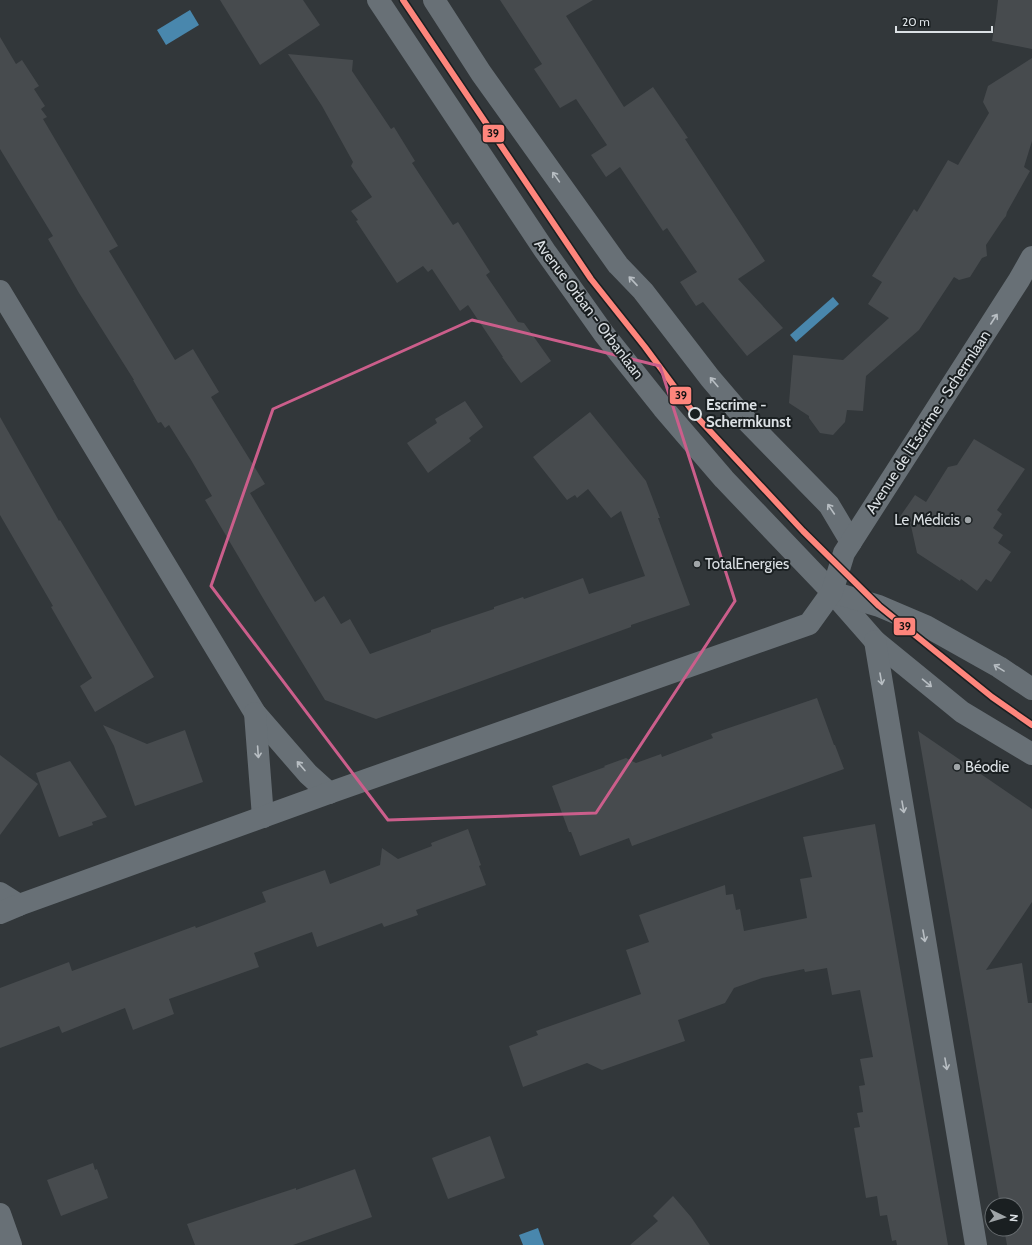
<svg xmlns="http://www.w3.org/2000/svg" width="1032" height="1245" viewBox="0 0 1032 1245" font-family="Cabin,sans-serif">
<rect width="100%" height="100%" fill="#32373a"/>
<g fill="#4987ad">
<path d="M190 10 199 25 166 45 157 30Z"/>
<path d="M833 297 839 304 796 342 790 335Z"/>
<path d="M538 1228 544 1245H523L519 1235Z"/>
</g>
<g fill="#474b4e">
<path d="M220 0H303L320 25 260 65Z"/>
<path d="M500 0H593L566 16 624 107 653 87 688 138 685 139 765 261 738 279 783 328 747 356 703 302 696 306 680 282 697 272 667 228 663 231 620 167 606 177 591 155 607 145 576 99 560 108 534 69 542 64Z"/>
<path d="M998 0H1032V49L992 41 996 18Z"/>
<path d="M0 37 16 64 22 60 39 86 34 89 45 106 41 109 47 117 43 119 118 246 109 251 175 360 193 349 219 392 211 397 265 484 250 493 315 602 324 596 341 624 350 619 370 654 431 632V630L494 609V607L523 597 524 599 583 578 589 594 645 576 621 511 611 518 588 489 577 498 575 495 567 500 533 457 590 412 646 481 660 518H658L690 605 631 625V627L376 719 325 700 267 605 205 500 212 496 191 460 169 425 165 428 161 422 158 423 133 380H134L79 293 48 239 53 236 0 149Z"/>
<path d="M288 54 353 60 352 71 391 129 394 127 415 161 412 163 453 225 458 222 490 272 486 275 518 322 524 323 551 361 521 383 502 357H503L468 305 460 311 432 269 428 272 423 266 397 283 356 221 358 220 351 211 372 197 351 166 353 162 322 106Z"/>
<path d="M1032 58V141L1024 167 1030 171 1007 212 1006 216 1002 221 986 245 987 256 982 258 970 277 959 280 954 277 919 330 866 376 863 411 847 410 845 422 833 435 820 433 809 418V416L789 403 793 355 843 360 889 318 868 304 882 282 872 276 914 209 917 212 948 160 958 165 989 113 983 102 988 86Z"/>
<path d="M465 401 483 427 469 438 471 441 428 473 407 443 437 423 435 419Z"/>
<path d="M0 417 59 521 60 520 154 677 95 712 80 686 92 678 51 607 53 606 0 515Z"/>
<path d="M974 439 1025 469 997 510 1002 514 993 528 1003 535 998 543 1011 552 991 582 986 579 977 591 961 579 960 581 917 553 911 526 899 518 915 495 926 502 948 467 957 465Z"/>
<path d="M817 698 834 745H835L844 769 632 846 629 838 580 856 571 832H569L552 786 605 767 604 766 626 758 636 763 661 754 662 757 713 738 711 734Z"/>
<path d="M103 725 147 744 185 730 203 782 135 806 114 746Z"/>
<path d="M918 731 1032 809V902L986 970 1022 963 1028 1003H1032V1245H1007L1004 1229H1016V1205H1000Z"/>
<path d="M0 755 38 784 0 835Z"/>
<path d="M70 761 107 817 92 822 93 825 59 837 36 773Z"/>
<path d="M875 824 948 1245H897L896 1240 892 1241 887 1215 880 1216 877 1196 866 1198 854 1128 860 1127 857 1113 863 1112 859 1086 865 1085 860 1059 873 1057 860 990 832 995 827 968 805 972 804 969 762 978 734 988 725 1003 678 1020 685 1041 602 1070 587 1063 523 1087 509 1046 538 1035 536 1031 641 994 626 950 649 942 639 915 725 885 726 895 733 894 736 910 740 909 744 931 807 918 800 879 812 877 803 837Z"/>
<path d="M468 829 481 865 479 866 486 885 416 910 418 915 384 927 382 923 317 947 312 932 254 953 259 967 169 999 174 1014 133 1030 125 1008 62 1033 59 1026 0 1048V988L69 962 72 971 195 926 196 928 266 902 262 892 325 870 330 884 380 865 382 848 398 859 432 846 431 843Z"/>
<path d="M490 1136 505 1178 448 1199 432 1158Z"/>
<path d="M93 1163 95 1170 97 1169 108 1198 61 1216 47 1180Z"/>
<path d="M355 1169 372 1217 293 1245H195L187 1224 296 1188V1190Z"/>
<path d="M673 1196 691 1217 710 1245H630L658 1221 653 1216Z"/>
</g>
<g fill="none" stroke-linecap="round" stroke-linejoin="round">
<g stroke="#687076" stroke-width="22">
<path d="M378 0 545 251 604 334 663 408 724 479 832 592 875 641 962 712 1032 754"/>
<path d="M434 0 481 73 618 265 643 291 710 378 745 419 829 505 851 542"/>
<path d="M0 291 255 713 308 774 329 793"/>
<path d="M832 592 879 606 926 626 999 667 1032 689"/>
<path d="M875 641 976 1245"/>
<path d="M255 713 263 817"/>
<path d="M0 893 19 905"/>
<path d="M0 913 19 905 329 793 809 624 832 592 844 553 1019 280 1032 257"/>
<path d="M0 1214 11 1245"/>
</g>
<g stroke="#1a1f21" stroke-width="9">
<path id="tram-1" d="M403 0 591 279 645 347 696 416 803 531 879 606 992 697 1032 725"/>
</g>
<use href="#tram-1" stroke="#fe857c" stroke-width="6"/>
</g>
<defs><path id="oneway-shaft" d="M-6 0H5M1.5-3L5.5 0L1.5 3" fill="none" stroke-width="1.6" stroke-linecap="round" stroke-linejoin="round"/></defs>
<g stroke="#b8bec3">
<use href="#oneway-shaft" transform="translate(556 177) rotate(-125)"/>
<use href="#oneway-shaft" transform="translate(633 281) rotate(-133)"/>
<use href="#oneway-shaft" transform="translate(994 319) rotate(-57)"/>
<use href="#oneway-shaft" transform="translate(714 382) rotate(-130)"/>
<use href="#oneway-shaft" transform="translate(831 509) rotate(-124)"/>
<use href="#oneway-shaft" transform="translate(999 668) rotate(-148)"/>
<use href="#oneway-shaft" transform="translate(881 679) rotate(80)"/>
<use href="#oneway-shaft" transform="translate(927 683) rotate(40)"/>
<use href="#oneway-shaft" transform="translate(258 752) rotate(86)"/>
<use href="#oneway-shaft" transform="translate(301 766) rotate(-131)"/>
<use href="#oneway-shaft" transform="translate(903 807) rotate(80)"/>
<use href="#oneway-shaft" transform="translate(924 936) rotate(80)"/>
<use href="#oneway-shaft" transform="translate(946 1064) rotate(80)"/>
</g>
<path fill="none" stroke="#cb5e8b" stroke-width="3" stroke-linejoin="round" d="M472 320 660 366 735 601 596 813 388 820 211 586 273 409Z"/>
<circle fill="#1a1f21" stroke="#dbe0e4" stroke-width="2" cx="695" cy="414" r="6"/>
<g fill="#a0a5a8" stroke="#1a1f21" stroke-width="1.5">
<circle cx="968" cy="520" r="4"/>
<circle cx="697" cy="564" r="4"/>
<circle cx="957" cy="767" r="4"/>
</g>
<g text-anchor="middle" stroke-width="4" stroke-linejoin="round" paint-order="stroke">
<g font-size="15" fill="#dbe0e4" stroke="#1a1f21">
<text transform="translate(589 309) rotate(53)" y="5">Avenue Orban - Orbanlaan</text>
<text transform="translate(928 422) rotate(-57)" y="5">Avenue de l'Escrime - Schermlaan</text>
</g>
<g font-size="15" font-weight="bold" fill="#dbe0e4" stroke="#1a1f21" text-anchor="start">
<text x="706" y="410">Escrime -<tspan x="706" dy="17">Schermkunst</tspan></text>
</g>
<g font-size="15" fill="#dbe0e4" stroke="#1a1f21" text-anchor="start">
<text x="960" y="525" text-anchor="end">Le Médicis</text>
<text x="705" y="569">TotalEnergies</text>
<text x="965" y="772">Béodie</text>
</g>
</g>
<g stroke="#1a1f21" stroke-width="1.5">
<rect x="482" y="124" width="23" height="19" rx="4" fill="#fe857c"/>
<rect x="669" y="386" width="23" height="19" rx="4" fill="#fe857c"/>
<rect x="893" y="617" width="23" height="19" rx="4" fill="#fe857c"/>
</g>
<g font-size="11" text-anchor="middle" font-weight="bold" fill="#111">
<text x="493" y="137">39</text>
<text x="681" y="399">39</text>
<text x="905" y="630">39</text>
</g>
<g transform="translate(1004 1217) rotate(95)"><circle r="19" fill="#1a1f21" stroke="#676c6f"/>
<path d="M0-3L7 15L0 10L-7 15Z" fill="#a0a5a8"/>
<text y="-6" font-size="11" font-weight="bold" text-anchor="middle" fill="#dbe0e4">N</text>
</g>
<path d="M896 26v6h96v-6" fill="none" stroke="#dbe0e4" stroke-width="2"/>
<text x="902" y="26" font-size="12" fill="#dbe0e4" stroke="#1a1f21" stroke-width="3" paint-order="stroke">20 m</text>
</svg>
